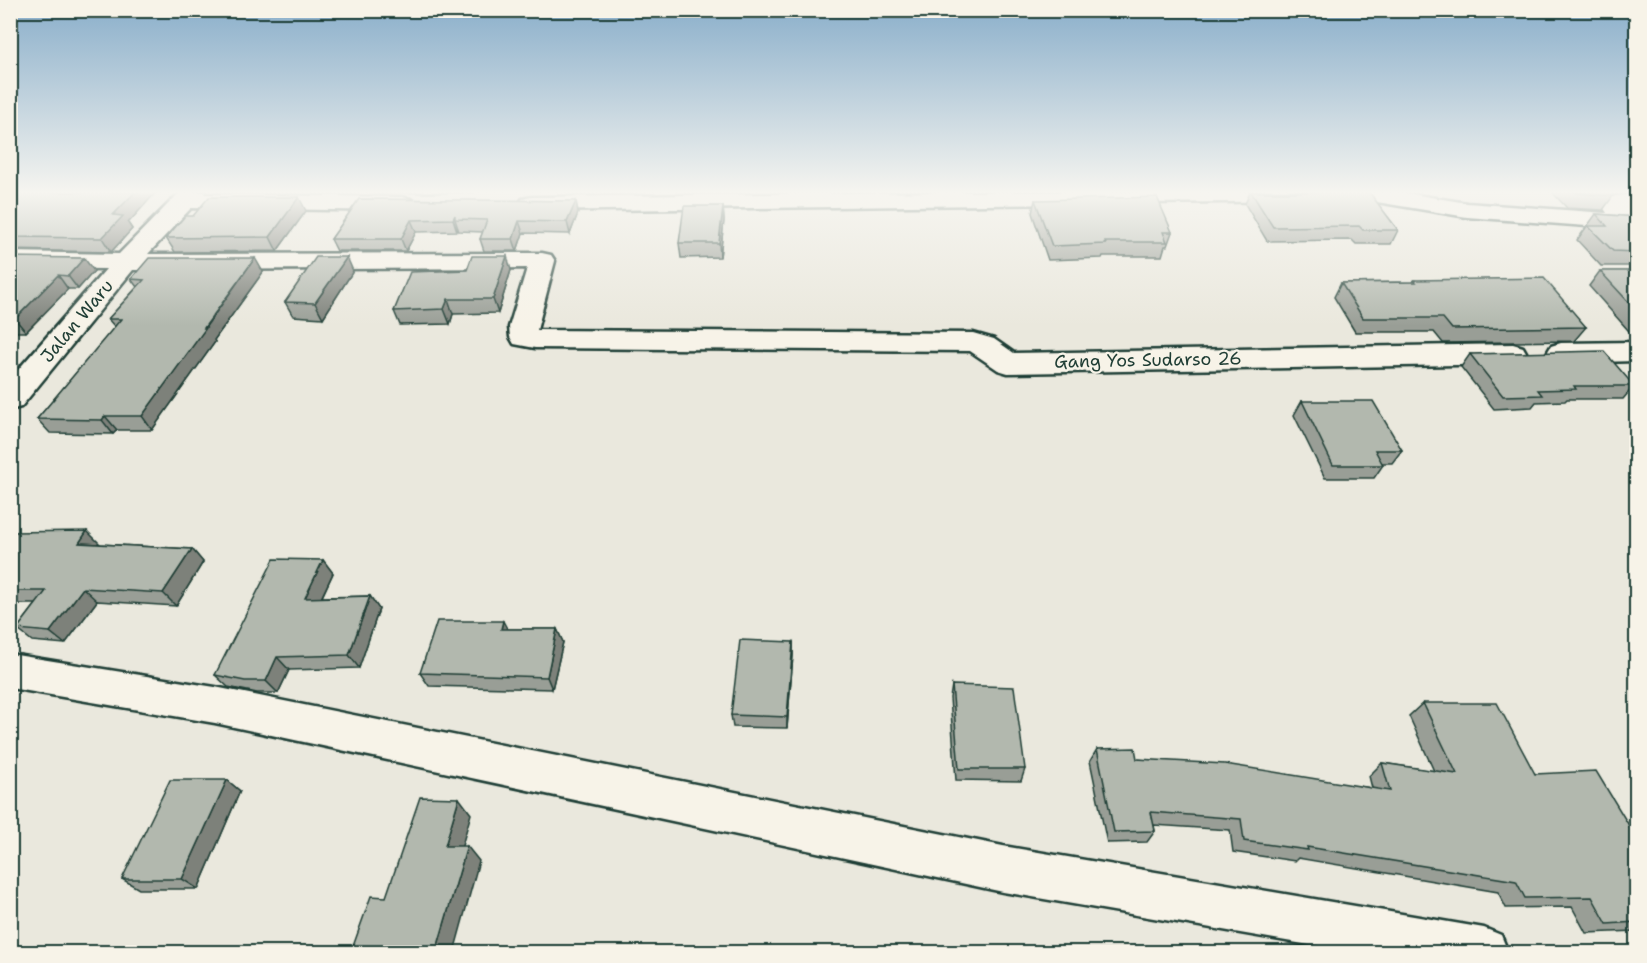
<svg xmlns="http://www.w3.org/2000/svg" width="1647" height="963" viewBox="0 0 1647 963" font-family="'Shantell Sans',sans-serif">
<rect width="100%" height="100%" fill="#eae8dd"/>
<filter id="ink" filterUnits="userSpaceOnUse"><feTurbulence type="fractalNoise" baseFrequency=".0167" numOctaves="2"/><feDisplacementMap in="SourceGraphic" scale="12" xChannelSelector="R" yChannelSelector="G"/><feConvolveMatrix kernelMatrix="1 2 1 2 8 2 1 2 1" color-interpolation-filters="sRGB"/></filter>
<g filter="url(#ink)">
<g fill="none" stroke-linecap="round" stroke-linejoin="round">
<g stroke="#1f3d34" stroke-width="5">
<g id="minor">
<path d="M180 192H205L204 194 402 197 411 199 414 204 411 209 402 211 191 208 148 254 542 253 551 255 555 261 537 330 973 333 994 339 1014 353 1513 344 1523 347 1527 354 1523 361 1513 364 1008 373 998 370 970 351 535 348 514 344 510 337 509 327 527 268 133 270 21 407 10 410V379L106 269 10 268V252L119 254Z"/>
<path d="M943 192H1400L1467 203 1607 213 1603 207 1606 197 1636 194V208L1629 209 1636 218V226L1627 229 1467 217 1365 200 531 211 522 209 519 204 522 199 531 197Z"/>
<path d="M1561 343 1636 342V361L1561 363 1551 360 1547 353 1551 346Z"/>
<path d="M10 654 215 687 1003 846 1484 928 1501 935 1508 952H1350L1003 892 215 723 10 688Z"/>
</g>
</g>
<use href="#minor" fill="#f7f3e8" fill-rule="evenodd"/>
</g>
<g fill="#999e96" stroke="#1f3d34" stroke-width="1.5">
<path d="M10 192H156L128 223 132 229 111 252 10 250Z"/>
<rect x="376" y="192" width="98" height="1"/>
<path d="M602 192H636L635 194H602Z"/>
<path d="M1250 192H1369L1398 230 1391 244H1356L1352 240 1267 241 1245 204Z"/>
<path d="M1552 192H1636L1613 195V196L1603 210 1567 208Z"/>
<path d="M359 199 576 201 578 213 570 234 523 233 517 251H484L480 239 483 232 459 231 458 229 457 231 416 232 406 251H337L331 239Z"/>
<path d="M1035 200 1172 232 1167 246H1165L1162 256H1103L1102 258 1048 260 1032 213Z"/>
<path d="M723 206 724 220 720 257 681 258 679 243Z"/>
<path d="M1636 206V215L1633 211Z"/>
<path d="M306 211 277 251 175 252 166 238Z"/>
<path d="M1596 214 1636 217V266H1601L1577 240Z"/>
<path d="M10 257 94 271 78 289H68L26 332H10Z"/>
<path d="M511 270 498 313 453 314 450 324 400 325 394 311Z"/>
<path d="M353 271 323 318 293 316 285 302Z"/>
<path d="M1600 271H1636V339L1589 286Z"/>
<path d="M263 272 214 340 215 342 152 430H117L113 434 50 433 37 419 115 327 108 319 137 287 131 279Z"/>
<path d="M1414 280 1586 327 1574 341 1443 343 1434 332H1355L1334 297 1341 283 1413 282Z"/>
<path d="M1470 354 1634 386 1623 399H1567L1565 401 1536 402 1532 407 1494 409 1461 367Z"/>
<path d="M1302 401 1402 450 1392 463H1382L1383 465 1374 478H1325L1294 415Z"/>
<path d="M10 532 100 544 192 549 203 562 176 606 97 601 65 644 32 641 17 629 36 604H10Z"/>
<path d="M323 560 333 573 322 597 370 596 379 609 359 668 289 670 278 693H257L228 687 215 675Z"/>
<path d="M507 629H557L563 642 552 689 429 686 420 673Z"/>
<path d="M793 642V655L787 728 733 727 731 715Z"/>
<path d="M952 685 1025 769 1021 781 956 780 950 698Z"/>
<path d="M1423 703 1636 837V931L1586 933 1572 907 1506 908 1498 892 1298 858 1295 861 1233 852 1230 830 1154 825 1155 831 1147 842 1107 843 1090 761 1097 749 1137 759 1372 788 1369 776 1382 763 1434 771 1409 716Z"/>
<path d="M227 780 240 791 198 889H139L122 879Z"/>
<path d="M1281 947 1319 952H1273Z"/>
</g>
<g fill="#7d817a" stroke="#1f3d34" stroke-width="1.5">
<path d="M135 192H156L128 223 132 229 111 252 102 238 113 215Z"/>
<path d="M299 197 306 211 277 251 270 237Z"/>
<path d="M576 201 578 213 570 234 567 222Z"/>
<path d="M723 206 724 220 720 257 719 243Z"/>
<path d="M455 215V219L458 229 457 231 453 219Z"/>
<path d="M411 220 416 232 406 251 401 239Z"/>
<path d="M519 221 523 233 517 251 513 239Z"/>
<path d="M507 256 511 270 498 313 493 299Z"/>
<path d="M347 257 353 271 323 318 315 303Z"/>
<path d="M84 258 94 271 78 289 68 276Z"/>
<path d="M255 258 263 272 214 340 215 342 152 430 142 416Z"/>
<path d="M58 275 68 289 26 332 15 319Z"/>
<path d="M448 299 453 314 450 324 444 309Z"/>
<path d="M105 416 117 430 113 434 102 420Z"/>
<path d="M87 531 100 544 79 543Z"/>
<path d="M192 549 203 562 176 606 163 593Z"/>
<path d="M323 560 333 573 315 611 305 598Z"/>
<path d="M83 588 97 601 65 644 50 632Z"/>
<path d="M370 596 379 609 359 668 349 655Z"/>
<path d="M503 621 510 634 501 629Z"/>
<path d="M557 629 563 642 552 689 547 677Z"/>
<path d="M793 642V655L787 728V717Z"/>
<path d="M277 657 289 670 278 693 266 681Z"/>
<path d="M227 780 240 791 198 889 182 879Z"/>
<path d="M459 798 471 814 458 860 445 846Z"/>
<path d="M467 846 479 861 454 952H436Z"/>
</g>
<g fill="#b2b8ae" stroke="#1f3d34" stroke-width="1.5">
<path d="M10 192H135L113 215 123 216 102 238 10 237Z"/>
<path d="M1251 192H1369L1398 230H1363L1359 226 1273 227Z"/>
<path d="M1575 192H1611L1613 196 1577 193Z"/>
<path d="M209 197H299L270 237 166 238 185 216H193Z"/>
<path d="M1157 197 1172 232H1163L1167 242H1105L1106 244 1052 246 1035 200Z"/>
<path d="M359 199 576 201 567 222 519 221 513 239H480L487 220 455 219V215L453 219 411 220 401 239H331Z"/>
<path d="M684 206H723L719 243H679Z"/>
<path d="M1596 214 1636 217V252L1613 251 1588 226H1607Z"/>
<path d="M472 256H507L493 299H448L444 309 394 311 410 272 467 270Z"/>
<path d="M10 257 84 258 68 276 58 275 15 319H10Z"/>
<path d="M316 257H347L315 303 285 302Z"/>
<path d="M149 258H255L204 328H206L142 416H105L102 420 37 419 121 319H108L144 280 131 279Z"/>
<path d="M1600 271H1636V310Z"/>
<path d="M1544 278 1586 327 1452 329 1443 318H1363L1341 283 1416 282 1414 280Z"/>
<path d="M1604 351 1634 386H1574L1576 389 1538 390 1542 395 1503 396 1470 354Z"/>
<path d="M1302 401H1373L1402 450H1375L1383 465H1333Z"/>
<path d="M87 531 79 543 192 549 163 593 83 588 50 632 17 629 46 591H10V532Z"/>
<path d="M274 559 323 560 305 598 370 596 349 655 277 657 266 681H245L215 675Z"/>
<path d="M437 621H503L501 629H557L547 677 420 673Z"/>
<path d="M740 640 793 642 787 717 731 715Z"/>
<path d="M952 685 1014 687 1025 769H959Z"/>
<path d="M1423 703H1497L1535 774 1596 771 1636 837V922L1607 924 1592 897 1525 898 1516 881 1307 847 1308 850 1244 841 1241 819 1151 812 1155 831 1114 832 1097 749 1135 748 1137 759 1225 764 1390 791 1382 763 1457 774Z"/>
<path d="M170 780H227L182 879H122Z"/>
<path d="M420 797 459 798 445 846H467L436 952H351L371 896 386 897Z"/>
<path d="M1317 946 1319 952H1283L1281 947Z"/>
</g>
</g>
<linearGradient id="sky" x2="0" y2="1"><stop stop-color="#89aeca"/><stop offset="0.59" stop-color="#f6f5f0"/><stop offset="1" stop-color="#f6f5f0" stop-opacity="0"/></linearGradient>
<rect width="1647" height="326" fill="url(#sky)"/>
<g text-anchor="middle" stroke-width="4.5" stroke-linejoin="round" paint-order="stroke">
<g font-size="18" fill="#1f3d34" stroke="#f7f3e8">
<text transform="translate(77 321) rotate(-50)" y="6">Jalan Waru</text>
<text transform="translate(1148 360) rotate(-1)" y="6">Gang Yos Sudarso 26</text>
</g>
</g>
<rect width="1647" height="963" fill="none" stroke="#f7f3e8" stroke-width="36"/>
<rect x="18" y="18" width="1611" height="927" fill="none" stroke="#1f3d34" stroke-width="2" filter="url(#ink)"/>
</svg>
